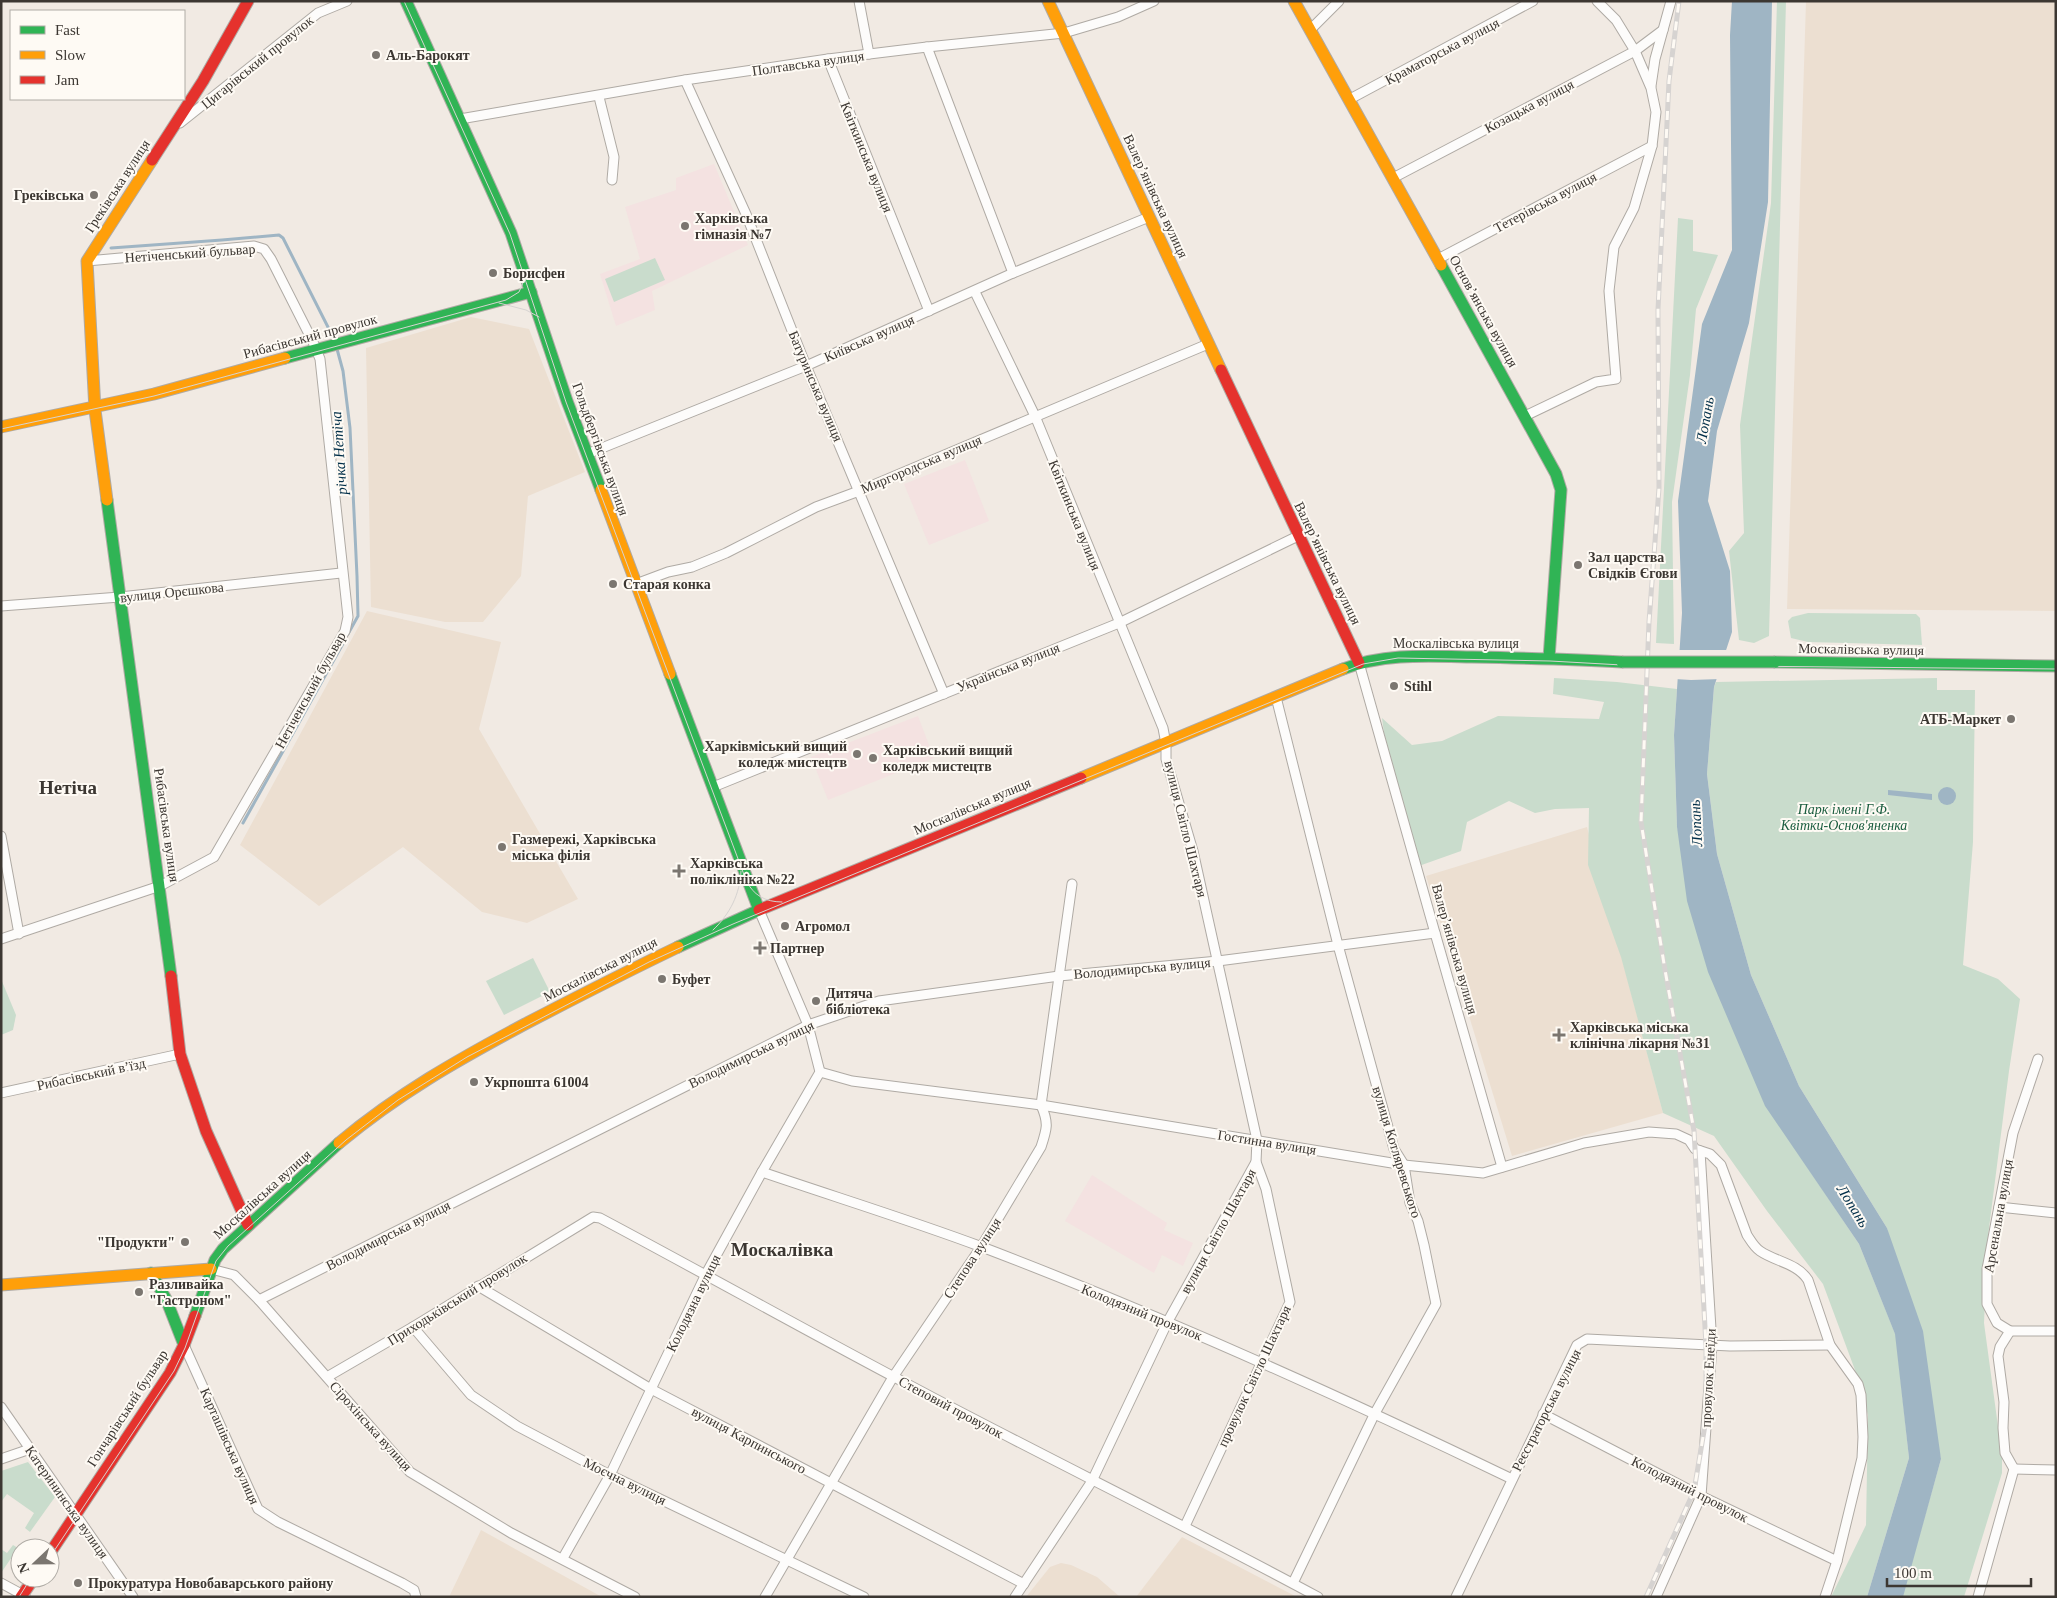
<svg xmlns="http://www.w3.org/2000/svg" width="2057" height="1598" viewBox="0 0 2057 1598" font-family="'Times New Roman',serif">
<rect width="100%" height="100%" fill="#f1eae3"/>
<g fill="#ecdfd1">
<path d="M1806 1H2056V611L1787 609Z"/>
<path d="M471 317 529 329 585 472 528 496 521 576 483 622H445L371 607 366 348Z"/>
<path d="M367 611 501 642 479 729 578 899 527 923 482 912 403 847 319 906 240 845Z"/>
<path d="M1587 827 1663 1113 1512 1156 1426 876Z"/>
<path d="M481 1530 602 1597H449Z"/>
<path d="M1182 1537 1297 1597H1136Z"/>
<path d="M1061 1563 1071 1565 1097 1577 1120 1597H1026L1050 1567Z"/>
</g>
<g fill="#f4e2e1">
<path d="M714 164 748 245 652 291 655 310 616 326 600 274 640 259 625 207 676 190V178Z"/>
<path d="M965 460 989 521 929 545 904 484Z"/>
<path d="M918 716 934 758 828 800 811 757Z"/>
<path d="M1092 1175 1167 1223 1164 1230 1193 1243 1183 1266 1162 1255 1154 1273 1065 1221Z"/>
</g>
<g fill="#c9dccc">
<path d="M1777 1H1786L1769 636 1754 643 1739 640 1729 551 1744 533 1740 425 1771 203Z"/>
<path d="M1678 218 1693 220V251L1718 255 1696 309 1690 375 1672 502 1674 644 1656 643Z"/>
<path d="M655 258 665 280 614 302 605 279Z"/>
<path d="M1808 613 1916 614 1920 618 1922 645 1808 642 1791 638 1788 621 1792 617Z"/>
<path d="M1554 678 1617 682 1677 689 1674 735 1677 827 1764 1103 1859 1244 1896 1336 1909 1458 1867 1597H1831L1866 1525 1868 1415 1855 1370 1823 1284 1767 1211 1714 1136 1663 1113 1621 957 1588 865 1589 808 1555 809 1535 813 1509 801 1467 822 1461 851 1416 867 1388 763 1382 718 1412 745 1442 741 1498 716 1599 719 1604 702 1553 694Z"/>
<path d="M1937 678V690H1975L1973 842 1963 965 1998 979 2020 999 2009 1071 1988 1236 1984 1323 2002 1456V1473L1964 1597H1902L1941 1459 1887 1228 1799 1086 1751 975 1717 854 1707 774 1714 687 1716 682Z"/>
<path d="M533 958 550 992 504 1015 486 981Z"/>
<path d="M1 979 16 1015 13 1030 1 1035Z"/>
<path d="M28 1462 55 1497 30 1532 25 1528 34 1513 7 1494 1 1502V1471Z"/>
<path d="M13 1545 18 1548 1 1573V1549L7 1553Z"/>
</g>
<g fill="#9fb5c4">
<path d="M1732 1H1772L1768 202 1749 323 1717 431 1708 501 1730 571 1732 632 1714 687 1707 774 1717 854 1751 975 1799 1086 1887 1228 1923 1331 1941 1459 1903 1597H1867L1909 1458 1895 1334 1859 1244 1765 1106 1708 972 1687 901 1677 827 1674 735 1682 613 1678 501 1702 324 1732 250 1730 35Z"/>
<circle cx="1947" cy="796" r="9"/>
<path d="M1888 790 1932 794V800L1888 795Z"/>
</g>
<path fill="#f1eae3" d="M1677 650H1729L1720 679 1691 680 1675 679Z"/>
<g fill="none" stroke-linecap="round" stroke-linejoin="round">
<g stroke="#9fb5c4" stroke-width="3">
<path d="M111 248 222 240 279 235 283 238 335 341"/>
<path d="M337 349 343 371 350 428 357 576 358 616 348 634"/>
<path d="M243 823 345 640"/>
</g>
<g stroke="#afaaa4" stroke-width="11">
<g id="street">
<path d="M859 1 869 54"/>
<path d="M1311 29 1339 1"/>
<path d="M927 47 1013 273"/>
<path d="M828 59 929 311"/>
<path d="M685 80 746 214 806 366 944 694"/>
<path d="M1651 86 1655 59 1671 1"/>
<path d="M599 97 614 157 612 180"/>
<path d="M1350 99 1533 1"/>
<path d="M460 119 685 80 828 59 927 47 1064 33 1118 17 1154 1"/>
<path d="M180 123 318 13 347 1"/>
<path d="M1393 178 1635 51 1663 30"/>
<path d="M1438 259 1652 146"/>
<path d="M975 292 1035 416 1163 728 1166 744V759L1193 851 1257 1140 1256 1162 1168 1321 1092 1481 1015 1597"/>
<path d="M1525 416 1596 382 1616 379 1609 291 1614 247 1634 208 1652 146 1656 112 1651 88 1635 51 1616 20 1597 1"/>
<path d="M587 454 806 366 1013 273 1149 217"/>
<path d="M636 584 668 572 692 567 726 553 816 507 859 491 1208 344"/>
<path d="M1 606 120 597 341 573"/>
<path d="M1359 663 1435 933 1502 1167"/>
<path d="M1276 697 1338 945 1394 1149 1404 1165 1410 1203 1418 1221 1424 1245 1436 1304 1375 1413 1293 1583"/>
<path d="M713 787 1119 623 1298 536"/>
<path d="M1 836 19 934"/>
<path d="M1 939 160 886 214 857 345 631 348 617 320 359 313 342 271 259 264 249 254 246 87 261"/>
<path d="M820 1072 852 1081 1041 1105 1404 1165 1483 1173 1584 1143 1649 1132 1676 1134 1689 1140 1695 1149 1710 1154 1721 1165 1747 1235C1751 1241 1754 1247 1760 1251 1776 1262 1797 1263 1808 1280L1830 1345 1858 1384 1861 1395 1863 1437 1862 1458 1837 1561 1825 1597"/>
<path d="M1 1093 180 1054"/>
<path d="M762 1172C835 1197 910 1220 982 1247 1163 1316 1338 1395 1512 1479"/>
<path d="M1999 1207 2056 1213"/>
<path d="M211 1269 234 1275 259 1300 410 1472 511 1533 635 1597"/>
<path d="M478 1286 651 1389 1024 1584"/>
<path d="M259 1300 808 1025 879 1001 1059 976 1218 961 1435 933"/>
<path d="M413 1327 471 1395 517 1426 610 1475 864 1597"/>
<path d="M2010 1331H2056"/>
<path d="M184 1345 258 1509 278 1522 402 1583 414 1590 416 1597"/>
<path d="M327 1377 413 1327 593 1217 600 1218C711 1277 819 1338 930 1396 1059 1464 1190 1528 1318 1597"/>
<path d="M1 1407 133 1597"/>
<path d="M1543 1414 1701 1496 1837 1561"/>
<path d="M1 1459 30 1449"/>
<path d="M2014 1469 2056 1470"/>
<path d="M1185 1526 1290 1302 1266 1189 1256 1162"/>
<path d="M563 1558 610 1475 706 1274 762 1172 820 1072 808 1025 759 910"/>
<path d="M1 1583 25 1596"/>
<path d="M765 1597 893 1377 981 1247 1041 1147C1047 1129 1049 1123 1041 1105L1072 884"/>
<path d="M1456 1597 1577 1345 1587 1339 1730 1346 1830 1345"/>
<path d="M1656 1597 1701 1496 1712 1345 1700 1151"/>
<path d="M1978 1597 2014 1469 2005 1453 2003 1428 2004 1402 1998 1356 2000 1347 2010 1331 1997 1323 1987 1304V1269L2013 1133 2038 1059"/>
</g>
</g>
<g stroke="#afaaa4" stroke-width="13">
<g id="fast">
<path d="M406 1 511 233 567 401 601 490"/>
<path d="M1441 265 1556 474 1561 490 1549 658"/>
<path d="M285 358 531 292"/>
<path d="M107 500 171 976"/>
<path d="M1775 662 2056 666"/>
<path d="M1343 669C1384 653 1428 656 1472 657 1522 658 1572 659 1622 662"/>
<path d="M670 674 759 910 678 947"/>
<path d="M151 1273 166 1299 184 1345"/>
<path d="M195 1316 215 1260 223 1249 339 1143"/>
</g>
</g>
<g stroke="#afaaa4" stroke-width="13">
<g id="slow">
<path d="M1048 1 1221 370"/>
<path d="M1294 1 1441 265"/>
<path d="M1 427 154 394 285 358"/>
<path d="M601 490 670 674"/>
<path d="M107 500 95 410 87 261 152 160"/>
<path d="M1081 778 1343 669"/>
<path d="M339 1143C399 1093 456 1061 525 1024 575 998 626 972 678 947"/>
<path d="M1 1285 211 1269"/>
</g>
</g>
<g stroke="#afaaa4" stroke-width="13">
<g id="jam">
<path d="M152 160 203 81 248 1"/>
<path d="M1221 370 1359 663"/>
<path d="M759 910 1081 778"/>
<path d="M171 976 180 1054 206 1131 248 1225"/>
<path d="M50 1553 170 1373 184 1345 195 1316"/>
<path d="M21 1597 34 1578"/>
</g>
</g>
<use href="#street" stroke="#fdfcfb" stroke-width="9"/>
<use href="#fast" stroke="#30b455" stroke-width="11"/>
<use href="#slow" stroke="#ff9f0a" stroke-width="11"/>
<use href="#jam" stroke="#e5322d" stroke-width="11"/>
<g stroke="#d6d3d1" stroke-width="1">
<path d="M404 1 510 234 566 402 746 880C753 895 765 902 782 902"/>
<path d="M499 303 526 310 539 317"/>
<path d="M1 429 154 396 506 300 519 292 525 278"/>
<path d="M713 930C730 914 740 894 741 871"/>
<path d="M50 1557 174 1371 185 1348 216 1261 228 1246 346 1140 398 1100 467 1057 649 962 733 924 1363 664 1398 658 1550 661 1622 665 2056 669"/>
<path d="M19 1597 31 1578"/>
</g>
<g stroke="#d6d3d1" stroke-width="5">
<path id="rail" d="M1646 1597 1694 1491 1706 1419V1345L1694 1131 1665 970 1641 822 1649 622 1659 488 1658 310 1669 81 1679 1"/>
</g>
<use href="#rail" stroke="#fefaf4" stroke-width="3" stroke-dasharray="9" stroke-linecap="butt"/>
<g stroke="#afaaa4" stroke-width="13" stroke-linecap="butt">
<path id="fast-bridge" d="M1622 662H1775"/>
</g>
<use href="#fast-bridge" stroke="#30b455" stroke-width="11"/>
</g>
<g fill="#7b7670" stroke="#fefaf4" stroke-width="2">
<circle cx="376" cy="55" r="5"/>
<circle cx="94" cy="195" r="5"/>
<circle cx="685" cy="226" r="5"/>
<circle cx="493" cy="273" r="5"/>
<circle cx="1578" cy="565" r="5"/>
<circle cx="613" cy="584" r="5"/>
<circle cx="1394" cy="686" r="5"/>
<circle cx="2011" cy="719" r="5"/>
<circle cx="857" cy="754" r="5"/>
<circle cx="873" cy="758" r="5"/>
<circle cx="502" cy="847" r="5"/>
<path d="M676.5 863.5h5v5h5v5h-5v5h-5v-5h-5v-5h5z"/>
<circle cx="785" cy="926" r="5"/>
<path d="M757.5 940.5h5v5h5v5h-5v5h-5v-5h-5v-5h5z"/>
<circle cx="662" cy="979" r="5"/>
<circle cx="816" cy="1001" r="5"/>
<path d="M1556.5 1027.5h5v5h5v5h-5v5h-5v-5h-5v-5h5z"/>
<circle cx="474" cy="1082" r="5"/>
<circle cx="185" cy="1242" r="5"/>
<circle cx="139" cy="1292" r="5"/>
<circle cx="78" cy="1583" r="5"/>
</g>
<g text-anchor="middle" stroke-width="4" stroke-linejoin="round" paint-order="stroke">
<g font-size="14" fill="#3c3732" stroke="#fefaf4">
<text transform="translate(1442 51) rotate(-28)" y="5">Краматорська вулиця</text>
<text transform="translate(257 62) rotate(-39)" y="5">Цигарівський провулок</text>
<text transform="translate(808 63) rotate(-8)" y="5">Полтавська вулиця</text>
<text transform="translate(1529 106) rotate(-28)" y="5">Козацька вулиця</text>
<text transform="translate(867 157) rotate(68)" y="5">Квіткинська вулиця</text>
<text transform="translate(117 186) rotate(-57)" y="5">Греківська вулиця</text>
<text transform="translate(1156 196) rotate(65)" y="5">Валер’янівська вулиця</text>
<text transform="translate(1545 202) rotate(-28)" y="5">Тетерівська вулиця</text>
<text transform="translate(190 253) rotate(-4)" y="5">Нетіченський бульвар</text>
<text transform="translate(1484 311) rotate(61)" y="5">Основ’янська вулиця</text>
<text transform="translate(310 336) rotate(-15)" y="5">Рибасівський провулок</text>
<text transform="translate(869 338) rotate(-24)" y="5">Київська вулиця</text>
<text transform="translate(816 386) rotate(67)" y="5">Батуринська вулиця</text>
<text transform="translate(601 449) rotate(70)" y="5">Гольдбергівська вулиця</text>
<text transform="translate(921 464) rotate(-23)" y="5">Миргородська вулиця</text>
<text transform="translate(1075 515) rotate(68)" y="5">Квіткинська вулиця</text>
<text transform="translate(1328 563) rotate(64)" y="5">Валер’янівська вулиця</text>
<text transform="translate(172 592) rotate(-6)" y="5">вулиця Орєшкова</text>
<text x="1456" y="648">Москалівська вулиця</text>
<text transform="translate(1861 649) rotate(1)" y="5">Москалівська вулиця</text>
<text transform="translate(1008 667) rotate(-22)" y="5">Українська вулиця</text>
<text transform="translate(310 690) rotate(-61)" y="5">Нетіченський бульвар</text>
<text transform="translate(972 806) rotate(-23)" y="5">Москалівська вулиця</text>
<text transform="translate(167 825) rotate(82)" y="5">Рибасівська вулиця</text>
<text transform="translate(1186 829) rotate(76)" y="5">вулиця Світло Шахтаря</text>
<text transform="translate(1455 949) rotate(74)" y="5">Валер’янівська вулиця</text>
<text transform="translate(1142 968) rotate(-5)" y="5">Володимирська вулиця</text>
<text transform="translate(600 969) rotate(-27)" y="5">Москалівська вулиця</text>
<text transform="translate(751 1054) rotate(-26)" y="5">Володимирська вулиця</text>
<text transform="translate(91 1074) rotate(-12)" y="5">Рибасівський в’їзд</text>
<text transform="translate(1267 1142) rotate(9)" y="5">Гостинна вулиця</text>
<text transform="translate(1397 1152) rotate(73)" y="5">вулиця Котляревського</text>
<text transform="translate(262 1194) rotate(-42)" y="5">Москалівська вулиця</text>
<text transform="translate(1998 1216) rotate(-80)" y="5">Арсенальна вулиця</text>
<text transform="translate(1218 1231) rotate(-61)" y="5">вулиця Світло Шахтаря</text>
<text transform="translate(388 1235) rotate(-27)" y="5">Володимирська вулиця</text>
<text transform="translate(972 1258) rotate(-57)" y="5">Степова вулиця</text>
<text transform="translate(457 1299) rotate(-32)" y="5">Приходьківський провулок</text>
<text transform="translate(693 1303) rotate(-64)" y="5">Колодязна вулиця</text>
<text transform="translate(1142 1312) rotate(22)" y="5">Колодязний провулок</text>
<text transform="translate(1254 1376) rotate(-65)" y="5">провулок Світло Шахтаря</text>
<text transform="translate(1708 1378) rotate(-87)" y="5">провулок Енеїди</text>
<text transform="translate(951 1407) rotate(28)" y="5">Степовий провулок</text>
<text transform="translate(127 1408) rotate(-57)" y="5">Гончарівський бульвар</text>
<text transform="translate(1546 1410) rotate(-63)" y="5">Реєстраторська вулиця</text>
<text transform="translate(371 1426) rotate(48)" y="5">Сірохінська вулиця</text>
<text transform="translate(749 1440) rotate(28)" y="5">вулиця Карпинського</text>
<text transform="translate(230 1446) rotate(66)" y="5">Карташівська вулиця</text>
<text transform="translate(625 1481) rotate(26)" y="5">Моєчна вулиця</text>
<text transform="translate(1690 1489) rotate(27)" y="5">Колодязний провулок</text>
<text transform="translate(67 1502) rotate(55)" y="5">Катерининська вулиця</text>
</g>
<g font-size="14" font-weight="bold" fill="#3c3732" stroke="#fefaf4" text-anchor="start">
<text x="386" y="60">Аль-Барокят</text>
<text x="84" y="200" text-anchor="end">Греківська</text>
<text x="695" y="223">Харківська<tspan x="695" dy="16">гімназія №7</tspan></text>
<text x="503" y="278">Борисфен</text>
<text x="1588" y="562">Зал царства<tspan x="1588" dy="16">Свідків Єгови</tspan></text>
<text x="623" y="589">Старая конка</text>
<text x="1404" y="691">Stihl</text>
<text x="2001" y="724" text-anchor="end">АТБ-Маркет</text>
<text x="847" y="751" text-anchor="end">Харківміський вищий<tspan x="847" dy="16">коледж мистецтв</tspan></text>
<text x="883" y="755">Харківський вищий<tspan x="883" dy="16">коледж мистецтв</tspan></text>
<text x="512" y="844">Газмережі, Харківська<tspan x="512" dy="16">міська філія</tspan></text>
<text x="690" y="868">Харківська<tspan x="690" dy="16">поліклініка №22</tspan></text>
<text x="795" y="931">Агромол</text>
<text x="770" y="953">Партнер</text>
<text x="672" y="984">Буфет</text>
<text x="826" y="998">Дитяча<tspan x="826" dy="16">бібліотека</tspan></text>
<text x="1570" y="1032">Харківська міська<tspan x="1570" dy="16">клінічна лікарня №31</tspan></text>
<text x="484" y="1087">Укрпошта 61004</text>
<text x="175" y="1247" text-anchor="end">"Продукти"</text>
<text x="149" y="1289">Разливайка<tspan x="149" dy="16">"Гастроном"</tspan></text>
<text x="88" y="1588">Прокуратура Новобаварського району</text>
</g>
<g font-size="14" font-style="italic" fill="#1b5d3f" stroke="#fefaf4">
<text x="1844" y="814">Парк імені Г.Ф.<tspan x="1844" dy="16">Квітки-Основ'яненка</tspan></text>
</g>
<g font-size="15" font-style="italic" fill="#002e48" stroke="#fefaf4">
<text transform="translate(1705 420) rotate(-80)" y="5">Лопань</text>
<text transform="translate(339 453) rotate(-94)" y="5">річка Нетіча</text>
<text transform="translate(1696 823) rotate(-93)" y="5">Лопань</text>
<text transform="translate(1853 1206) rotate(58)" y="5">Лопань</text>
</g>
<g font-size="19" font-weight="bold" fill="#3c3732" stroke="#fefaf4">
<text x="68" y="794">Нетіча</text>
<text x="782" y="1256">Москалівка</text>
</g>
</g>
<rect width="2057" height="1598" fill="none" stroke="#3c3732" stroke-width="5"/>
<rect x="10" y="10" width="175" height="90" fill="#fefaf4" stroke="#b0aca6"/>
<rect x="20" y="26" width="25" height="8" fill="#30b455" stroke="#b0aca6"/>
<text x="55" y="35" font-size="15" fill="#3c3732">Fast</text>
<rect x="20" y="51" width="25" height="8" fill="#ff9f0a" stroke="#b0aca6"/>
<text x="55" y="60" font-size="15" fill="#3c3732">Slow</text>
<rect x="20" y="76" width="25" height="8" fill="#e5322d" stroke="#b0aca6"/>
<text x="55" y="85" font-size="15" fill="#3c3732">Jam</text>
<g transform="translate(35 1563) rotate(248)"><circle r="24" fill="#fefaf4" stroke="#b0aca6"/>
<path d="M0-4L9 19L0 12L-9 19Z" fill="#7b7670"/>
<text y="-8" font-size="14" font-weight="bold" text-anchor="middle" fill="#3c3732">N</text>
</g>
<path d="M1887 1578v8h144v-8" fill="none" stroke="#3c3732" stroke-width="2.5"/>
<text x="1894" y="1578" font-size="15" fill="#3c3732" stroke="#fefaf4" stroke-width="4" paint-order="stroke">100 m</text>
</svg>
